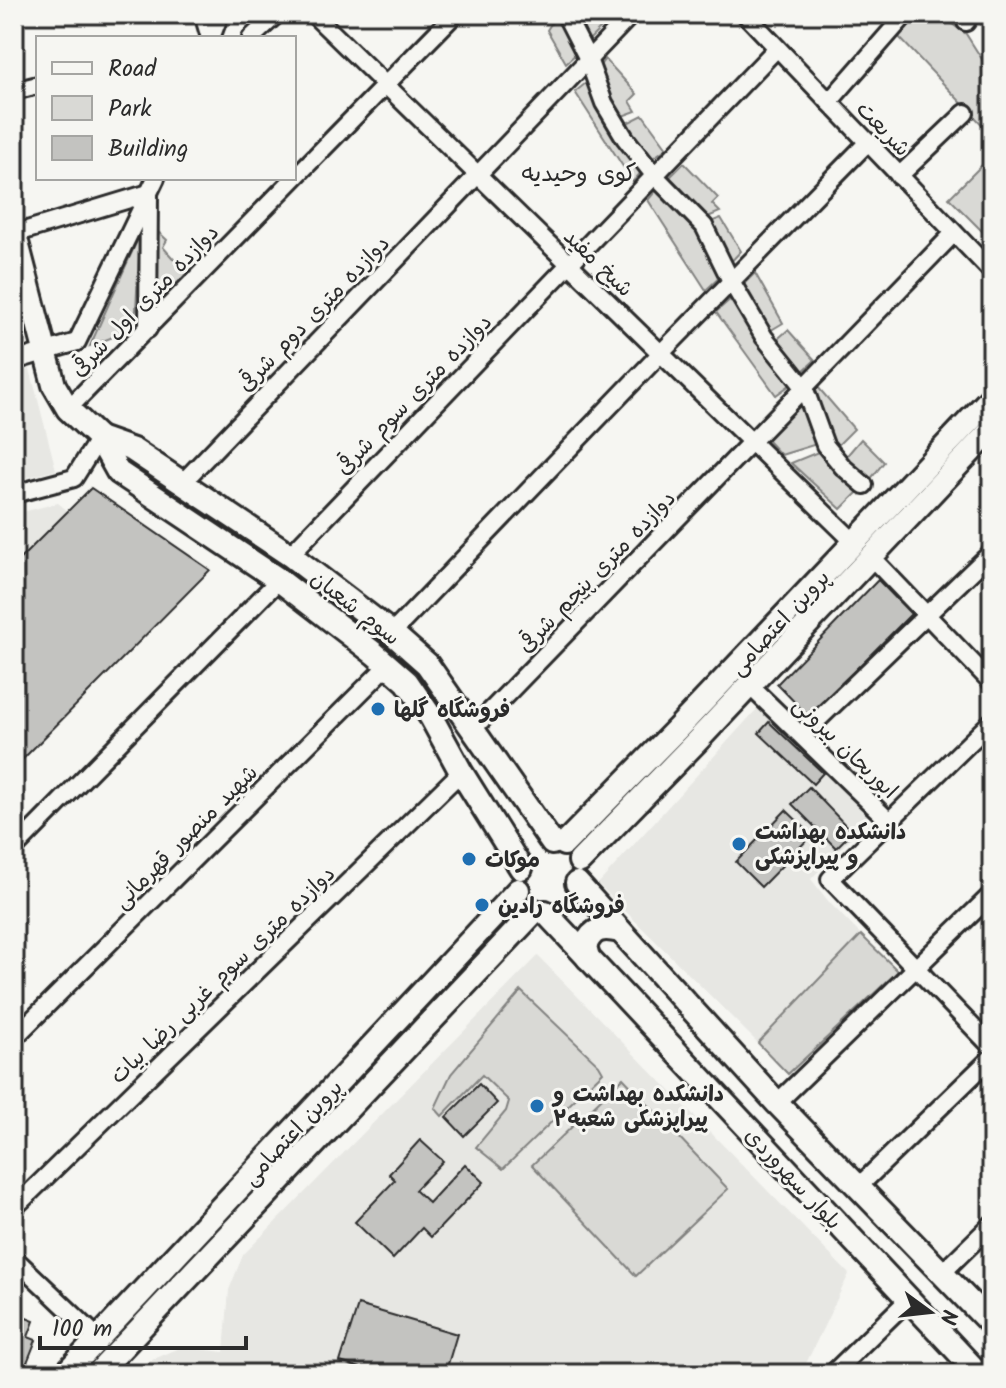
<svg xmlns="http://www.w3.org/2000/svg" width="1006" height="1388" viewBox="0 0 1006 1388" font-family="Kalam,'Playpen Sans Arabic',sans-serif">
<rect width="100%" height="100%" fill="#f6f6f2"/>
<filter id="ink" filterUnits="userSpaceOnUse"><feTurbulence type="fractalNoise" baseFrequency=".0125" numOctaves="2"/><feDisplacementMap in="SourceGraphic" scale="16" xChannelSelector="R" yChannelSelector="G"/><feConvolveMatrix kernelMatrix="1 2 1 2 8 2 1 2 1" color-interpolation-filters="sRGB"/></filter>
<g filter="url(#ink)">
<g fill="#e7e7e3">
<path d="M30 369 56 470 14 481V373Z"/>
<path d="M58 503 68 511 14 565V514Z"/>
<path d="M766 699 878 810 811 879 829 902 861 935 758 1043 598 884Z"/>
<path d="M538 956 849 1274 801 1374H130L147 1362 182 1347 224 1352 229 1290 243 1255Z"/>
</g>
<g fill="#d9d9d5" stroke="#828280" stroke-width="2">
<path d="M557 14 578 52 566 63 547 30Z"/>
<path d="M569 14H592L603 26 586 43Z"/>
<path d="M877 14H938L966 34 992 75V135Z"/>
<path d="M605 59 637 94 630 101 636 111 617 118 597 69Z"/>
<path d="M586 83 602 113 642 171 633 182 575 92Z"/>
<path d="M643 115 667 148 650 160 623 125Z"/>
<path d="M992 155V241L949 198Z"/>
<path d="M684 163 718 198 712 204 720 212 703 219 667 180Z"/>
<path d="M659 187 705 238 722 275 706 290 648 200Z"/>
<path d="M721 218 741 251 728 265 708 223Z"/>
<path d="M153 227 167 240 163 247 187 274 155 309Z"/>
<path d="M140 234 136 310 131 330 90 346Z"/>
<path d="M755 273 783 323 768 332 740 288Z"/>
<path d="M733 297 794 382 776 395 716 312Z"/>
<path d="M788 330 815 360 802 372 774 342Z"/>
<path d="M817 386 854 429 834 449 810 395Z"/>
<path d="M798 405H802L820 443 781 455 766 439Z"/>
<path d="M861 439 884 462 869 481 844 459Z"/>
<path d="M823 450 860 490 841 509 791 463Z"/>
<path d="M861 935 898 971 788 1074 758 1043Z"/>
<path d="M521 991 599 1065 603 1072 503 1169 476 1147 506 1111 509 1101 482 1075 442 1116 435 1108 451 1074Z"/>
<path d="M623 1078 728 1189 636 1276 532 1165Z"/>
</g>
<g fill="#c3c3c0" stroke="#2b2b2b" stroke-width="2">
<path d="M91 488 210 570 14 768V565Z"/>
<path d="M878 580 911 614 809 717 777 684Z"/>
<path d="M769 722 823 773 813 784 759 733Z"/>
<path d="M809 787 852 832 836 848 792 804Z"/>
<path d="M786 810 812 835 761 887 736 862Z"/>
<path d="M479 1084 497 1103 464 1136 446 1117Z"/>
<path d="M420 1140 443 1161 415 1190 429 1203 465 1164 484 1182 431 1237 422 1228 393 1259 355 1222 395 1180 389 1174Z"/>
<path d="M358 1305 457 1334 445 1374H381L340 1362Z"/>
<path d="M14 1313 34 1321 28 1337 36 1340 24 1370 16 1367 14 1372Z"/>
</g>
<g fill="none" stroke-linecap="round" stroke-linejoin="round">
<g stroke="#2b2b2b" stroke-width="22">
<g id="minor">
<path d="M203 14 210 38"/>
<path d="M313 14 854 542"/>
<path d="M565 14 588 59 604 103 625 138 654 175 704 226 731 281 764 337 804 387 825 445 843 467 864 485"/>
<path d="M745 14 992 272"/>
<path d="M966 22 971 14"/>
<path d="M211 38 220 14"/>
<path d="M251 38 277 14"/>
<path d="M14 91 38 85"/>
<path d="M829 102 906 14"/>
<path d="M899 176 965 113"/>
<path d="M14 234 149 193 148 329"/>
<path d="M14 361 77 342 156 178"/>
<path d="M68 409 455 14"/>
<path d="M182 483 632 14"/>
<path d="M14 494 74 478 99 438"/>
<path d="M290 555 777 48"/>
<path d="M871 557 992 683"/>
<path d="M392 633 661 353 868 142"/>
<path d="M749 685 889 821"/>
<path d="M992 721 830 879 992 1047"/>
<path d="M472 730 954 233"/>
<path d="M802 735 992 552"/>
<path d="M14 849 279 580"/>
<path d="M14 1038 388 665"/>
<path d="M777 1103 992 894"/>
<path d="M858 1187 992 1057"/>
<path d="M14 1208 461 772"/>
<path d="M14 1258 99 1339"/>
<path d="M942 1273 992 1224"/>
<path d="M832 1374 908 1300"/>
</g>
</g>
<g stroke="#2b2b2b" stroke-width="28">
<g id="major">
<path d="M14 231 54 385 68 409 99 438 118 472 279 580 375 654 407 682 431 717 461 772 521 868"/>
<path d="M99 438 133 450 290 555 392 633 427 664 552 843"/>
<path d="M564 844 678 728 992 397"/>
<path d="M580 861 695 743 992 429"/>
<path d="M577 883 777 1103 992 1325"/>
<path d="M545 912 979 1374"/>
<path d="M588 958 585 946C593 928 602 927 620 931"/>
<path d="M65 1374 518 890"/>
<path d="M97 1374 535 911"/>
</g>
</g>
<use href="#minor" stroke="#f6f6f2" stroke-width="16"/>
<use href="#major" stroke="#f6f6f2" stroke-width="22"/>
</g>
</g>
<g fill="#1f6fb2" stroke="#f6f6f2" stroke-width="3">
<circle cx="378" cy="709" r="8"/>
<circle cx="739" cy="844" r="8"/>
<circle cx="469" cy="859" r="8"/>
<circle cx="482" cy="905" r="8"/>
<circle cx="537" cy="1106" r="8"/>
</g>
<g text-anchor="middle" stroke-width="6" stroke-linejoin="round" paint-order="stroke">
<g font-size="22" fill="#2b2b2b" stroke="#f6f6f2">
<text transform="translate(884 128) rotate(46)" y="8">شریعت</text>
<text transform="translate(599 262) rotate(44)" y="8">شیخ مفید</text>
<text transform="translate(144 300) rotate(-46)" y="8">دوازده متری اول شرقی</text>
<text transform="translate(313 313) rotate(-46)" y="8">دوازده متری دوم شرقی</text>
<text transform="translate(413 394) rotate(-46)" y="8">دوازده متری سوم شرقی</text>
<text transform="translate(596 571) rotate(-46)" y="8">دوازده متری پنجم شرقی</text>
<text transform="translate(356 607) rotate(38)" y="8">سوم شعبان</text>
<text transform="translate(779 622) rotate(-47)" y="8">پروین اعتصامی</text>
<text transform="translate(846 747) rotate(44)" y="8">ابوریحان بیرونی</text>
<text transform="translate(185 836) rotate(-45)" y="8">شهید منصور قهرمانی</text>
<text transform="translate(222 974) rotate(-44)" y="8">دوازده متری سوم غربی رضا بیات</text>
<text transform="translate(292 1132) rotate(-47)" y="8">پروین اعتصامی</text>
<text transform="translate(794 1178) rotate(47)" y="8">بلوار سهروردی</text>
</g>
<g font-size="22" font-weight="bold" fill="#2b2b2b" stroke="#f6f6f2" text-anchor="start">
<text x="394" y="717">فروشگاه گلها</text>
<text x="755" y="839">دانشکده بهداشت<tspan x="755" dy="25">و پیراپزشکی</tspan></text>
<text x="485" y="867">موکات</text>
<text x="498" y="913">فروشگاه رادین</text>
<text x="553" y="1101">دانشکده بهداشت و<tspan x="553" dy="25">پیراپزشکى شعبه۲</tspan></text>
</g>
<g font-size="24" fill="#2b2b2b" stroke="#f6f6f2">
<text x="579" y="181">کوی وحیدیه</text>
</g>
</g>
<rect width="1006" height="1388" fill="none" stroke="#f6f6f2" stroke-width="48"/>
<rect x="24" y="24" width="958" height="1340" fill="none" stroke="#2b2b2b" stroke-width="3" filter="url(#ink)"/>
<rect x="36" y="36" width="260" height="144" fill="#f6f6f2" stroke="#a5a5a2" stroke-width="2"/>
<rect x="52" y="62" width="40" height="12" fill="#f6f6f2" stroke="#a5a5a2" stroke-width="2"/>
<text x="108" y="76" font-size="24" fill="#2b2b2b">Road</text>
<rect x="52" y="96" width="40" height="24" fill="#d9d9d5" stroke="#a5a5a2" stroke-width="2"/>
<text x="108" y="116" font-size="24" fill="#2b2b2b">Park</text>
<rect x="52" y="136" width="40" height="24" fill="#c3c3c0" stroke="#a5a5a2" stroke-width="2"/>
<text x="108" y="156" font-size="24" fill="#2b2b2b">Building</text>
<g transform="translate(930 1312) rotate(105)" stroke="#f6f6f2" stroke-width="6" paint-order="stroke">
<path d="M0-6L14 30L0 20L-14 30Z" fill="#2b2b2b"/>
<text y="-12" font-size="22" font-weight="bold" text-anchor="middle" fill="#2b2b2b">N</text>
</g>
<path d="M40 1336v12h206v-12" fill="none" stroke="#2b2b2b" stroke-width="4"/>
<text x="52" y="1336" font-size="24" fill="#2b2b2b" stroke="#f6f6f2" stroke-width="6" paint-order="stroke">100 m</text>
</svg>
